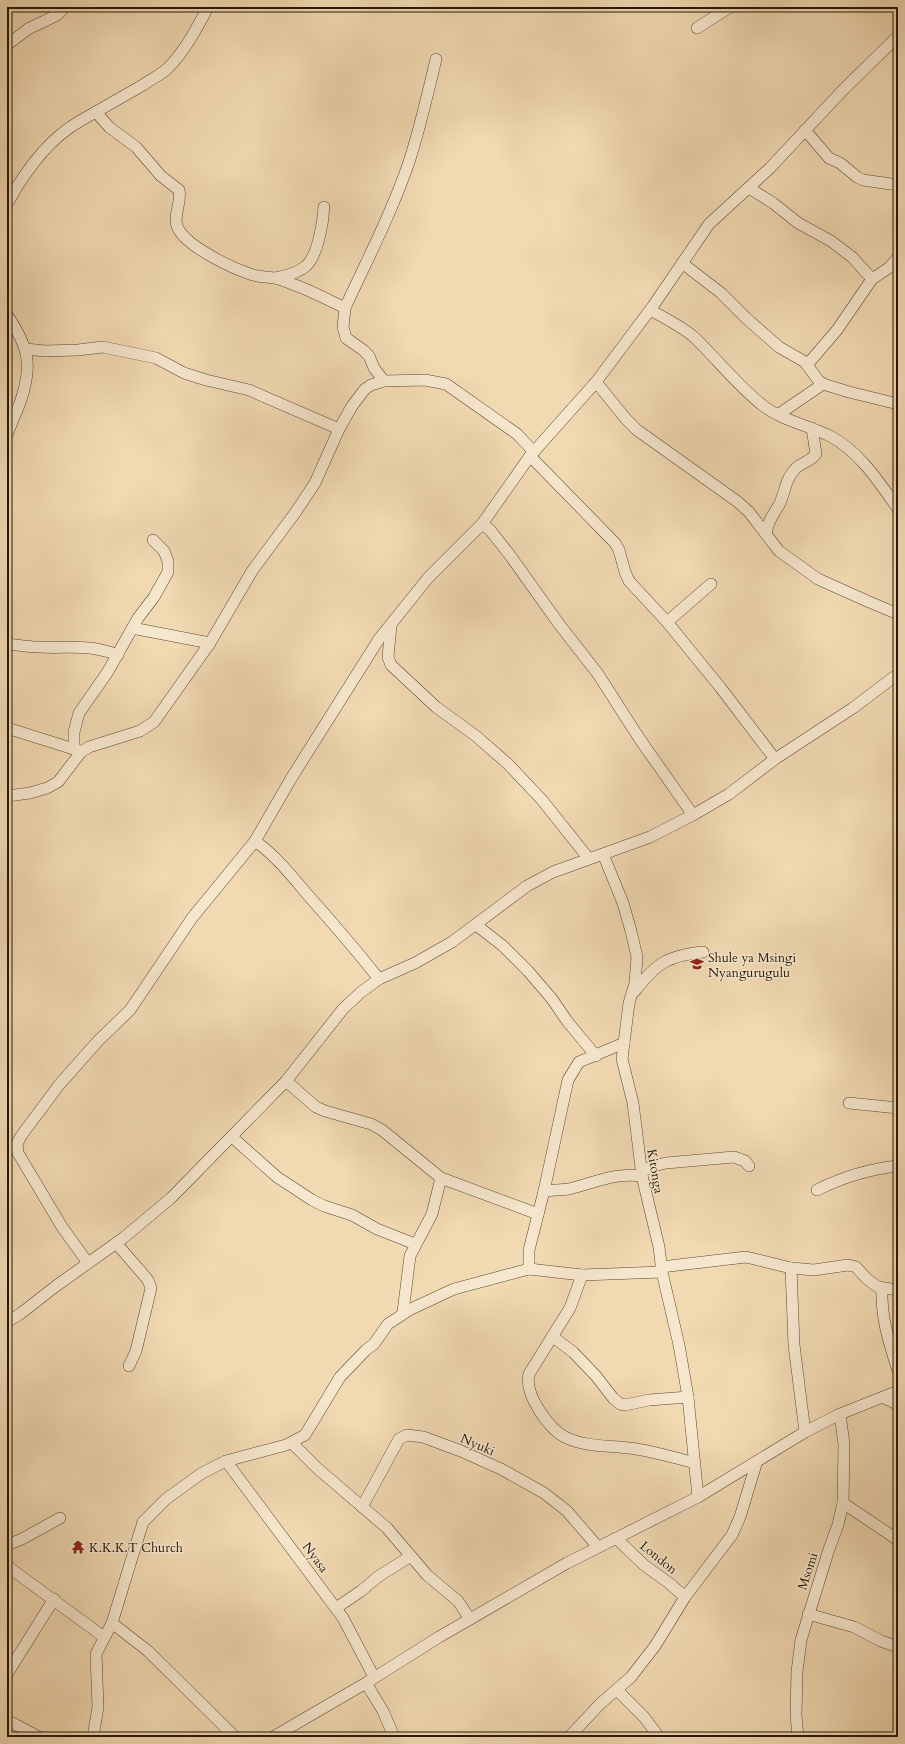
<svg xmlns="http://www.w3.org/2000/svg" width="905" height="1744" viewBox="0 0 905 1744" font-family="Cardo,serif">
<rect width="100%" height="100%" fill="#f1d9b2"/>
<filter id="stains"><feTurbulence type="fractalNoise" baseFrequency=".005" numOctaves="4"/><feColorMatrix values="0 0 0 0 .2 0 0 0 0 .09 0 0 0 0 .02 0 0 0 .5 -.17"/></filter>
<radialGradient id="worn" r=".72"><stop offset=".6" stop-color="#630" stop-opacity="0"/><stop offset="1" stop-color="#630" stop-opacity=".3"/></radialGradient>
<g fill="none" stroke-linecap="round" stroke-linejoin="round">
<g stroke="#584831" stroke-width="12">
<g id="minor">
<path d="M697 28 730 7"/>
<path d="M7 45 28 29 57 15 65 7"/>
<path d="M96 112 109 127 136 147 161 176 179 190C182 203 173 214 177 226 184 246 234 269 253 275 260 277 268 277 275 278 281 279 286 282 292 284 310 290 328 300 345 308"/>
<path d="M805 130 829 158 840 163 857 177 863 180 898 185"/>
<path d="M749 188 773 203 798 223 831 241 852 257 872 279"/>
<path d="M7 204C24 173 48 139 80 121 101 109 122 97 143 85 151 79 161 75 168 68 185 51 197 28 208 7"/>
<path d="M682 263 721 293 746 318 779 347 805 362 818 380 823 384 849 392 898 404"/>
<path d="M276 278C286 276 298 273 306 266 318 255 323 223 324 207"/>
<path d="M650 310C665 318 681 326 694 337 717 359 736 384 761 404 780 420 808 425 830 436 859 451 880 483 898 509"/>
<path d="M7 315C29 347 33 366 20 403 16 413 11 424 7 435"/>
<path d="M26 349 45 351 78 350 103 347 156 358 184 373 206 380 249 390 339 429"/>
<path d="M807 365 837 330 872 279 890 267 898 257"/>
<path d="M384 381 374 368 369 356 363 350 346 338 343 327 345 308C367 260 392 212 409 162 420 128 428 93 436 59"/>
<path d="M596 382 626 419 637 430 738 502 749 512 779 551 818 579 867 601 898 614"/>
<path d="M779 414 823 384"/>
<path d="M530 456 615 543 619 550 625 572 629 581 667 622 720 687 775 759"/>
<path d="M482 524 490 530 509 554 559 624 598 674 639 738 693 815"/>
<path d="M766 533C768 521 773 515 779 505 786 491 784 481 796 468 803 462 811 461 816 454L812 428"/>
<path d="M667 622 711 584"/>
<path d="M391 625 388 657 391 665 436 707 476 736 508 764 542 800 589 859"/>
<path d="M132 628 210 643"/>
<path d="M7 644C17 645 28 647 38 647 69 649 87 643 118 655"/>
<path d="M7 728 80 751"/>
<path d="M74 749V732L79 713 107 673 138 618 154 597 168 572V561L164 551 153 540"/>
<path d="M7 796 30 793 47 788 58 782 81 752 89 747 140 731 154 722 210 643 252 571 295 513 315 483 339 429 352 406 365 389 371 385 384 381 425 380 446 384 517 434 534 452"/>
<path d="M255 841C275 855 291 875 307 894 332 922 356 950 379 979"/>
<path d="M603 854 623 903 631 931 637 957 635 983 629 1003 622 1059 633 1103 642 1176 659 1247 662 1272 679 1345 688 1397 698 1497"/>
<path d="M476 925 503 946 528 971 552 999 567 1021 596 1056"/>
<path d="M635 991C657 962 668 956 703 952"/>
<path d="M286 1081 316 1107 325 1111 371 1124 382 1130 441 1178 538 1214"/>
<path d="M849 1103 898 1108"/>
<path d="M232 1137 277 1177 312 1200 324 1206 352 1215 377 1229 415 1244"/>
<path d="M641 1172 653 1166 666 1163 734 1157 745 1161 749 1166"/>
<path d="M817 1190C843 1177 869 1169 898 1166"/>
<path d="M544 1191C553 1190 561 1190 569 1189 594 1183 616 1172 642 1176"/>
<path d="M116 1243 148 1280 151 1288 136 1351 129 1366"/>
<path d="M88 1263 62 1227 18 1153 17 1144 21 1136 59 1085 98 1041 130 1010 192 918 255 841 292 777 379 639 428 578 482 524 530 456 596 382 653 306 709 224 770 168 842 91 898 36"/>
<path d="M661 1267 746 1257 791 1268 814 1270 848 1265 856 1267 867 1279 878 1287 898 1290"/>
<path d="M791 1268 794 1345 805 1432"/>
<path d="M529 1269V1250L544 1191 568 1080 579 1062 624 1043"/>
<path d="M582 1275 570 1308 529 1374C524 1394 549 1430 567 1438 588 1448 614 1445 636 1449 656 1452 676 1458 695 1463"/>
<path d="M882 1288C881 1319 889 1342 898 1371"/>
<path d="M403 1312 410 1256 432 1214 441 1178"/>
<path d="M7 1322 20 1314 56 1286 122 1239 171 1198 286 1081 343 1009 360 993 379 979 415 963 452 942 527 886 553 872 650 837 693 815 729 794 775 759 853 708 898 674"/>
<path d="M553 1337 573 1352 596 1376 613 1398 620 1404 625 1405 649 1400 688 1397"/>
<path d="M884 1398 895 1403 898 1407"/>
<path d="M292 1443 317 1468 387 1528 427 1575 458 1601 470 1619"/>
<path d="M226 1461 343 1618 374 1677"/>
<path d="M843 1503 898 1540"/>
<path d="M362 1507 399 1439 407 1435 423 1437 461 1451 501 1469 544 1493 567 1511 598 1547"/>
<path d="M616 1538 644 1565 669 1583 685 1597"/>
<path d="M7 1545 22 1539 60 1518"/>
<path d="M7 1566 104 1637"/>
<path d="M336 1608 361 1591 379 1576 411 1556"/>
<path d="M808 1614 854 1627 881 1641 898 1647"/>
<path d="M112 1623 148 1651 235 1737"/>
<path d="M7 1674 54 1599"/>
<path d="M366 1683 383 1711 394 1737"/>
<path d="M617 1690 644 1717 659 1737"/>
<path d="M7 1720 39 1737"/>
<path d="M93 1737 98 1707 96 1654 112 1623 143 1522 166 1499 202 1473 226 1461 286 1445 305 1435 340 1377 366 1350 374 1344 388 1324 411 1309 454 1289 529 1269 582 1275 662 1272"/>
<path d="M273 1737 366 1683 439 1637 567 1563 698 1497 805 1432 840 1414 898 1391"/>
<path d="M569 1737 600 1704 631 1677 655 1646 685 1597 732 1535 740 1517 757 1461"/>
<path d="M798 1737 796 1715 797 1672 801 1640 829 1549 838 1525 843 1503 844 1444 840 1414"/>
</g>
</g>
<use href="#minor" stroke="#f6e6cd" stroke-width="11"/>
</g>
<defs>
<g id="school-bare" transform="scale(1.08)"><path d="M0-5L7-2L0 1L-7-2ZM-4 1L0 2.5L4 1V4Q0 6-4 4Z" fill="#8f2418" stroke="#f6e6cd" stroke-width="2.5" paint-order="stroke"/></g>
<g id="temple-bare" transform="scale(1.08)"><path d="M0-6L5-2H3V0L6.5 2.5H4V6H1.5V3h-3V6H-4V2.5H-6.5L-3 0V-2H-5Z" fill="#8f2418" stroke="#f6e6cd" stroke-width="2.5" paint-order="stroke"/></g>
</defs>
<g fill-rule="evenodd">
<use href="#school-bare" x="697" y="964"/>
<use href="#temple-bare" x="78" y="1547"/>
</g>
<g text-anchor="middle" stroke-width="3" stroke-linejoin="round" paint-order="stroke">
<g font-size="13" fill="#251806" stroke="#f6e6cd" text-anchor="start">
<text x="708" y="962">Shule ya Msingi<tspan x="708" dy="15">Nyangurugulu</tspan></text>
<text x="89" y="1552">K.K.K.T Church</text>
</g>
<g font-size="13" fill="#251806" stroke="#f6e6cd">
<text transform="translate(656 1171) rotate(80)" y="5">Kitonga</text>
<text transform="translate(478 1444) rotate(23)" y="5">Nyuki</text>
<text transform="translate(316 1557) rotate(53)" y="5">Nyasa</text>
<text transform="translate(659 1557) rotate(39)" y="5">London</text>
<text transform="translate(807 1571) rotate(-72)" y="5">Msomi</text>
</g>
</g>
<rect width="905" height="1744" fill="none" stroke="#f1d9b2" stroke-width="24"/>
<rect x="8" y="8" width="889" height="1728" fill="none" stroke="#251806" stroke-width="2"/>
<rect x="12" y="12" width="881" height="1720" fill="none" stroke="#251806"/>
<rect width="100%" height="100%" filter="url(#stains)"/>
<rect width="100%" height="100%" fill="url(#worn)"/>
</svg>
